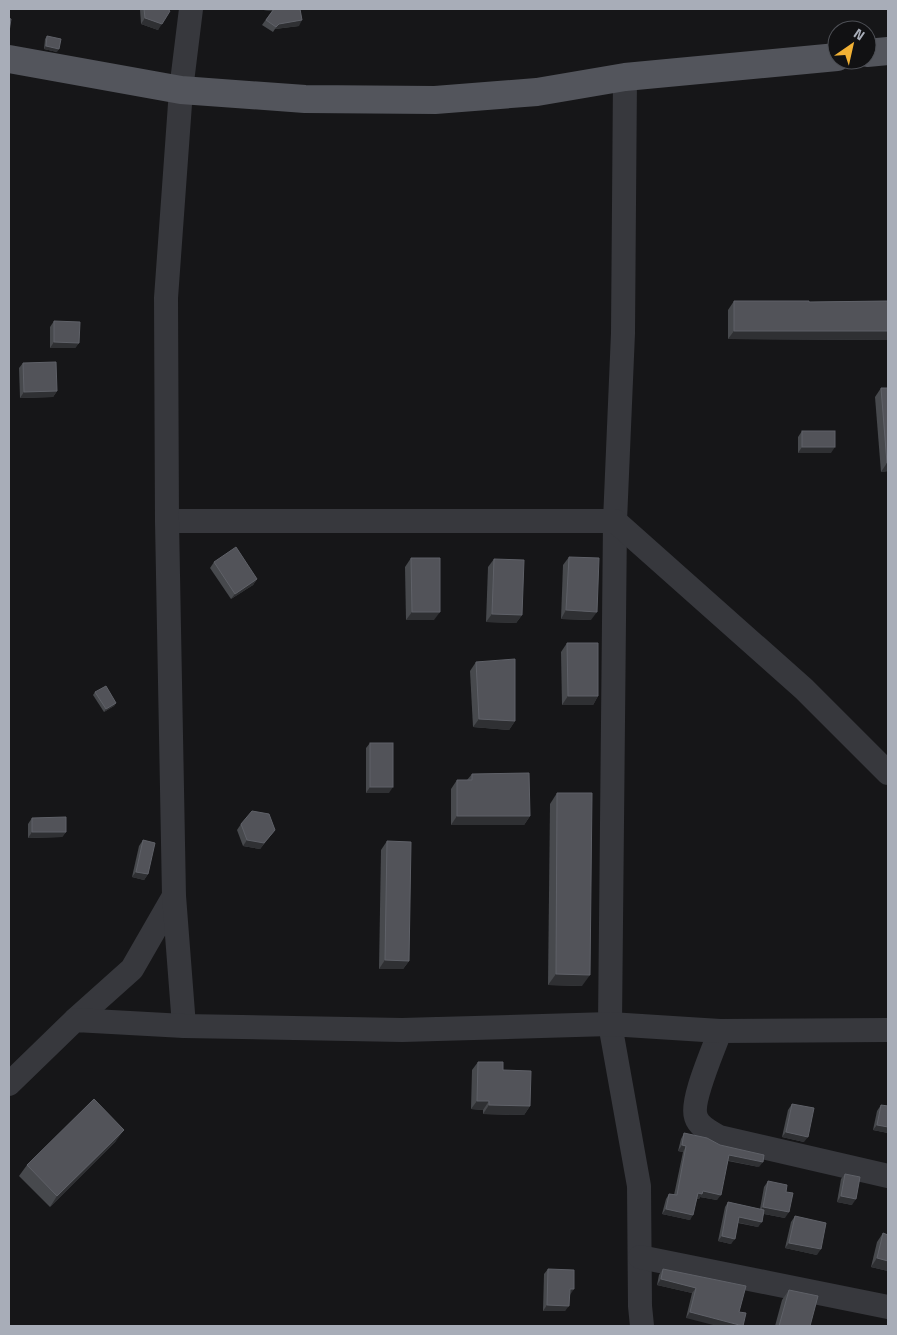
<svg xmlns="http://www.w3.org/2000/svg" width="897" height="1335" font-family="'Titillium Web',sans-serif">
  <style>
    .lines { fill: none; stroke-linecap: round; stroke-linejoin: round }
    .minor { stroke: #37383d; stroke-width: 24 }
    .major { stroke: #53555c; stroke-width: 28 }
    .wall { fill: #47494d }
    .shaded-wall { fill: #2f3033 }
    .building { fill: #525359; stroke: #5f6168 }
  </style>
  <rect width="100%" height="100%" fill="#161618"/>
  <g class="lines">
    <g class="minor">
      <polyline points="625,77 623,333 615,521 610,1024 639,1186 640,1306 642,1326"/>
      <polyline points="167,521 615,521 804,689 888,773"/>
      <polyline points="75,1020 132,969 174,896"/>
      <polyline points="184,1026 174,896 167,521 166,298 181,90 191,9"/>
      <path d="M720,1031c-6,18 -30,70 -24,86 3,10 15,15 23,20l169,39"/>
      <polyline points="9,1084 75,1020 184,1026 402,1030 610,1024 720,1031 888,1030"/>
      <polyline points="640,1257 888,1307"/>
    </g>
    <g class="major">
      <polyline points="867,53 888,51"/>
      <polyline points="9,59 181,90 305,99 435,100 537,92 625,77 837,57"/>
    </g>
  </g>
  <g class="wall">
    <polygon points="140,9 167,9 158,30 141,24"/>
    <polygon points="255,9 300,9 299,26 275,29 273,32 262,25 272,11"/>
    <polygon points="47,36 57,52 44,49 45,39"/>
    <polygon points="734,301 809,302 888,301 888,340 728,339 728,310"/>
    <polygon points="54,321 79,343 75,348 50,348 50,327"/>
    <polygon points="23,363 57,391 53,397 20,398 19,368"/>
    <polygon points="881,388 888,388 888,471 881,472 875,397"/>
    <polygon points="802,431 831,453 798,453 798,437"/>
    <polygon points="569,557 591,620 561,619 563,565"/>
    <polygon points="411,558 434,620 406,620 405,567"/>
    <polygon points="494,559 522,615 516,623 486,622 488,567"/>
    <polygon points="214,562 257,579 253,585 231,599 210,568"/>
    <polygon points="567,643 598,696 593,705 562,705 561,652"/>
    <polygon points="476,662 515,721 509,730 473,727 470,671"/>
    <polygon points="95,692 116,703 114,706 104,712 93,695"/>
    <polygon points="370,743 389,793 366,793 366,748"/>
    <polygon points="472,774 530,816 524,825 451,825 451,789 457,780 467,780"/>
    <polygon points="557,793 582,986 548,985 550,804"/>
    <polygon points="32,818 66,832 62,837 28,838 28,824"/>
    <polygon points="241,824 275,830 260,849 243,846 237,830"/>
    <polygon points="143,840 148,874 144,880 132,877 139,846"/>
    <polygon points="387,841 409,961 403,969 379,969 381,850"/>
    <polygon points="478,1062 503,1070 530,1106 524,1115 483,1114 483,1110 471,1109 472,1070"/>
    <polygon points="792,1104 804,1142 782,1137 788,1110"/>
    <polygon points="881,1105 888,1133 873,1130 877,1111"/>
    <polygon points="684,1133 759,1167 728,1161 717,1200 700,1197 699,1199 697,1199 690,1220 662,1214 666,1199 669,1194 674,1195 683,1152 678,1151 681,1139"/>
    <polygon points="116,1141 50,1207 19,1176 27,1165"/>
    <polygon points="845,1174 852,1205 837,1202 841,1179"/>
    <polygon points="768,1181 786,1192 785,1218 764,1214 758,1227 738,1223 731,1244 718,1241 725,1207 728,1202 760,1209 764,1187"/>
    <polygon points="795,1216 817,1255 785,1248 791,1222"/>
    <polygon points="883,1233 888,1235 888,1271 871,1267 877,1242"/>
    <polygon points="548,1269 570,1295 565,1311 543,1311 544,1274"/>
    <polygon points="663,1269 739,1312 686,1318 692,1293 657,1285 659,1275"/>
    <polygon points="789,1290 810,1326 775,1326 782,1300"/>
  </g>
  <g class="shaded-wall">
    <polygon points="255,9 274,9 272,11"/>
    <polygon points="145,18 162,24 158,30 141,24"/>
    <polygon points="302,20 299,26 275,29 279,24"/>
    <polygon points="46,46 59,49 57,52 44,49"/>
    <polygon points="734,331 888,331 888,340 728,339"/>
    <polygon points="54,342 79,343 75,348 50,348"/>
    <polygon points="57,391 53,397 20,398 24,392"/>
    <polygon points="802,447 835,447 831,453 798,453"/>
    <polygon points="887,463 888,463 888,471 881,472"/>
    <polygon points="257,579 253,585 231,599 235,594"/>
    <polygon points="566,610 597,612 591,620 561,619"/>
    <polygon points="412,612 440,612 434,620 406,620"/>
    <polygon points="492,614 522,615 516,623 486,622"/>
    <polygon points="568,696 598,696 593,705 562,705"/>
    <polygon points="116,703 114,706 104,712 106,709"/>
    <polygon points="479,719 515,721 509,730 473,727"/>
    <polygon points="370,787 393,787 389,793 366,793"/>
    <polygon points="457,816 530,816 524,825 451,825"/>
    <polygon points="275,830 260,849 243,846 247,840"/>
    <polygon points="32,832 66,832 62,837 28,838"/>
    <polygon points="136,872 148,874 144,880 132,877"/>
    <polygon points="385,960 409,961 403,969 379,969"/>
    <polygon points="556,974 590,975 582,986 548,985"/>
    <polygon points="477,1101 489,1101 483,1110 471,1109"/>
    <polygon points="489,1105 530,1106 524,1115 483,1114"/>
    <polygon points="877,1125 888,1127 888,1133 873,1130"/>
    <polygon points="124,1130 116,1141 50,1207 57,1196"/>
    <polygon points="786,1132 808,1137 804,1142 782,1137"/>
    <polygon points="682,1145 686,1146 683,1152 678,1151"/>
    <polygon points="729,1155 763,1162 759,1167 726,1160"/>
    <polygon points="703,1191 721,1195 717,1200 700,1197 699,1199 694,1198 698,1193"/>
    <polygon points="841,1196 856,1199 852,1205 837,1202"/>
    <polygon points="763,1207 789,1212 785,1218 759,1213"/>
    <polygon points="666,1209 693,1215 690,1220 662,1214"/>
    <polygon points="739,1217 762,1222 758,1227 736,1222"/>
    <polygon points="722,1236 735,1239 731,1244 718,1241"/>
    <polygon points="789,1243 821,1249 817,1255 785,1248"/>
    <polygon points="877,1258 888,1261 888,1271 871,1267"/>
    <polygon points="661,1279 696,1288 692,1293 657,1285"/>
    <polygon points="570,1289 574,1289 570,1295"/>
    <polygon points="547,1305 569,1306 565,1311 543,1311"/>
    <polygon points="690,1312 743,1326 717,1326 686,1318"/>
  </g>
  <g class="building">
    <polygon points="144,9 167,9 170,11 162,24 145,18"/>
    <polygon points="274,9 300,9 302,20 279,24 276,27 266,20"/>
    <polygon points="9,18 11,19 9,32"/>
    <polygon points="47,36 61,39 59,49 46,46"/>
    <polygon points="734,301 809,301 809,302 888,301 888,331 734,331"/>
    <polygon points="54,321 80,322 79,343 54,342"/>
    <polygon points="56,362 57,391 24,392 23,363"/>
    <polygon points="881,388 888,388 888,463 887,463"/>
    <rect x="802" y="431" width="33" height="16"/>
    <polygon points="236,547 257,579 235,594 214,562"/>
    <polygon points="569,557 599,558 597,612 566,610"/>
    <polygon points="411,558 440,558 440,612 412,612"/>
    <polygon points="494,559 524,560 522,615 492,614"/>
    <polygon points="567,643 598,643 598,696 568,696"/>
    <polygon points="515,659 515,721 479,719 476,662"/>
    <polygon points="106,686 116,703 106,709 95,692"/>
    <rect x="370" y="743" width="23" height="44"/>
    <polygon points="529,773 530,816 457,816 457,780 472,780 472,774"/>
    <polygon points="557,793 592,793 590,975 556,974"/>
    <polygon points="252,811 269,814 275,830 264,843 247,840 241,824"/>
    <polygon points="66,817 66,832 32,832 32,818"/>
    <polygon points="143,840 155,843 148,874 136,872"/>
    <polygon points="387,841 411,842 409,961 385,960"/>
    <polygon points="478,1062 503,1062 503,1070 531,1071 530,1106 489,1105 489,1101 477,1101"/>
    <polygon points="94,1099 124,1130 57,1196 27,1165"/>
    <polygon points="792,1104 814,1108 808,1137 786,1132"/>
    <polygon points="881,1105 888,1106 888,1127 877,1125"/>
    <polygon points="684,1133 707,1138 720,1145 764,1155 763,1162 729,1155 721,1195 703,1191 702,1194 698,1193 693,1215 666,1209 669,1194 677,1195 686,1146 682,1145"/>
    <polygon points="845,1174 860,1177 856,1199 841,1196"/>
    <polygon points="768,1181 787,1185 786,1192 793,1193 789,1212 763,1207"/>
    <polygon points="728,1202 764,1210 762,1222 739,1217 735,1239 722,1236"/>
    <polygon points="795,1216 826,1223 821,1249 789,1243"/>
    <polygon points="883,1233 888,1235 888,1261 877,1258"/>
    <polygon points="548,1269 574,1270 574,1289 570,1289 569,1306 547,1305"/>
    <polygon points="663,1269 746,1286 739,1312 746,1313 743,1326 690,1312 696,1288 661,1279"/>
    <polygon points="789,1290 818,1296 810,1326 779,1326"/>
  </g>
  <rect width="897" height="1335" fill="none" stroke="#a8adb8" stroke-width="20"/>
  <g transform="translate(852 45) rotate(34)"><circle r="24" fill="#111113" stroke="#4d4f55"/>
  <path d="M0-4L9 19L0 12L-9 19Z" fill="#f2b134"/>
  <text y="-8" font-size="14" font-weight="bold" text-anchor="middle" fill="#a8adb8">N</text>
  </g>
</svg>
